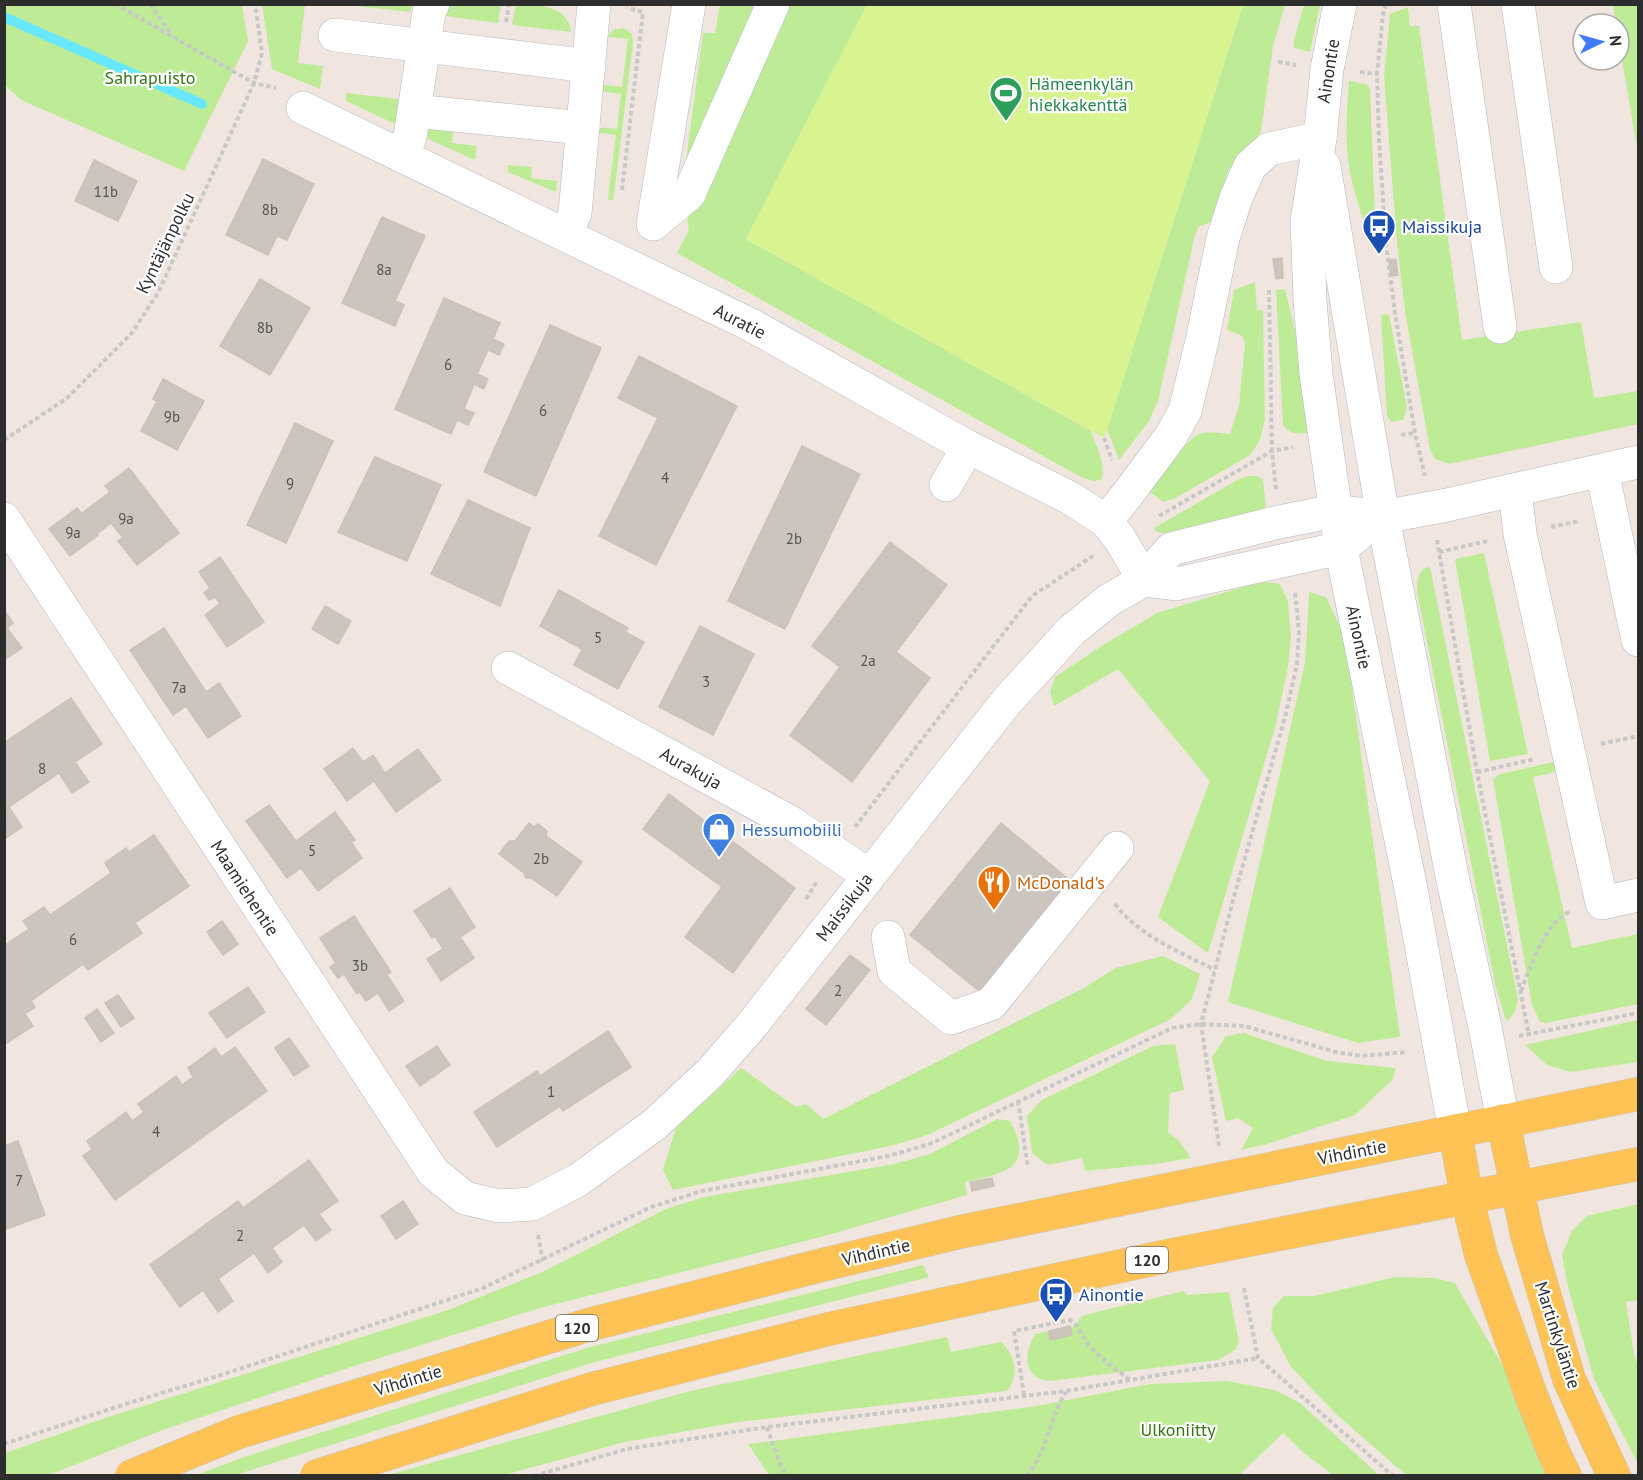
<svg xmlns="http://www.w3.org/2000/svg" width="1643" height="1480" font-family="'PT Sans',sans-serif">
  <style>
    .green { fill: #beec96 }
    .pitch { fill: #d7f491 }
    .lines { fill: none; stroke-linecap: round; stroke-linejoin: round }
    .stream { stroke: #68e8fc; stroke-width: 10 }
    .building { fill: #cbc5bd; stroke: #ccc2b8; stroke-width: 1.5 }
    .minor-casing { stroke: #b3b7c2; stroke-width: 34 }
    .major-casing { stroke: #c8c8c8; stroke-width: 34 }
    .path { stroke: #c8c8c8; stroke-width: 4; stroke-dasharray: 4.5 3; stroke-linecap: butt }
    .minor { stroke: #fff; stroke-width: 33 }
    .major { stroke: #ffc255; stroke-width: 33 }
    .labels { text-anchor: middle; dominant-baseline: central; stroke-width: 4.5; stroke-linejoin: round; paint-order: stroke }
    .number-label { font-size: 15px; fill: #545351 }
    .shield { fill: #fff; stroke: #6c6c6c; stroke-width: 1.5 }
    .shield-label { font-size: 16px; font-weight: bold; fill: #2d2d2d }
    .street-label { font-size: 18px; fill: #2d2d2d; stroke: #fff }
    .park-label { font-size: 18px; fill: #347513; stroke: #fff }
    .leisure-label { font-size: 18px; fill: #27864d; stroke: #fff; text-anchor: start }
    .transit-label { font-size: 18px; fill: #164399; stroke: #fff; text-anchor: start }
    .shop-label { font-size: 18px; fill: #366cbe; stroke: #fff; text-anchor: start }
    .food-label { font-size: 18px; fill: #c56008; stroke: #fff; text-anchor: start }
  </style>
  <rect width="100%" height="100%" fill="#f0e6df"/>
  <g class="green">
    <polygon points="5,4 242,5 248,41 184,171 21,100 5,85"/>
    <polygon points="262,5 305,5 298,63 323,66 320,89 272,69"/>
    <polygon points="347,5 412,4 412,5 410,12"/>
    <polygon points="449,5 501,5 498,23 444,16"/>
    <path d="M516,5c22,-1 52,1 55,27l-59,-7z"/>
    <polygon points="720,5 767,5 684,175 703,33 715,33"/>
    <path d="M783,5h84l-121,234 345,192c5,14 16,35 10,49l-8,1 -12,-4 -404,-224 12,-23 -2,-9z"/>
    <polygon points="1243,5 1285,5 1273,46 1261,131 1253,144 1239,156 1228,171 1213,221 1198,227 1194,239 1158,401 1149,421 1119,460 1107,429"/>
    <polygon points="1304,5 1320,5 1310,52 1294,48 1294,40"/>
    <polygon points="1613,5 1638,5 1638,154 1619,42 1619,24 1616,24"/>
    <polygon points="1408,7 1410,26 1419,26 1462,340 1581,322 1594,398 1638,391 1638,424 1449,464 1435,459 1430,450 1405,312 1397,243 1384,77 1390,14"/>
    <polygon points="624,28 632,34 633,44 613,201 608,199 616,135 593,132 593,127 617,129 621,94 597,91 598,84 622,87 628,39 607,37 614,29"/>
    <path d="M1349,81l17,3 4,5 6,156 -4,1c-9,-28 -20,-56 -24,-86 -3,-26 -1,-53 1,-79z"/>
    <polygon points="346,93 399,99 395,124 346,101"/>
    <polygon points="428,128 453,131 452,143 477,146 475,160 428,139"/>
    <polygon points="508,165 532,167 531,178 557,181 556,192 508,172"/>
    <path d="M1255,282l2,28h6l2,109 -5,21 -10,15 -76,44 -11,3 -13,-10c10,-15 32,-47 47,-57 9,-5 23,-2 33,-1l9,-29 6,-62 -3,-7 -15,-6 7,-40z"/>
    <path d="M1285,289l26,109 3,34c-12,1 -23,5 -31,-7l-7,-135z"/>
    <polygon points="1389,314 1407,408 1403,420 1391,422 1387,416 1381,315"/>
    <path d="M1249,476h8l6,4 3,27c-26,9 -83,32 -109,25l-3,-4 85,-49z"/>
    <polygon points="1484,553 1528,754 1490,761 1455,559"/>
    <path d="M1430,567l88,432 -3,12 -7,10 -2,-1 -10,-32 -79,-396c0,-11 0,-23 13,-25z"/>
    <polygon points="1267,582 1280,584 1288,601 1291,637 1288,667 1276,724 1208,953 1158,917 1210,781 1118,669 1054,706 1050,692 1055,677 1103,645 1157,613 1249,585"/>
    <polygon points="1309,592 1326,597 1345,637 1400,1037 1358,1043 1228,1002 1305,663"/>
    <polygon points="1558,761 1560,771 1533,777 1572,948 1638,934 1638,1004 1546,1023 1540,1022 1532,1005 1493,779 1500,774"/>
    <polygon points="1163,956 1200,974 1192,999 1171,1019 927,1135 895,1145 673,1190 663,1170 676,1128 741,1068 796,1107 806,1104 823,1119 1084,988 1115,968"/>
    <polygon points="1638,1020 1638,1062 1570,1072 1547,1065 1525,1045"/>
    <polygon points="1244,1033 1327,1061 1396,1068 1393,1079 1355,1115 1267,1144 1241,1150 1253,1128 1238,1118 1226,1121 1212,1057 1226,1036"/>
    <polygon points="1175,1044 1184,1090 1170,1093 1168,1132 1179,1141 1191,1158 1155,1164 1085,1171 1082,1158 1048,1165 1032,1153 1027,1116 1042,1100 1153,1046"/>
    <path d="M997,1119l13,2c26,47 -7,53 -45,61l2,13 -146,42 -281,71 -189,59 -191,64 -111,44h-44v-22l100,-35 343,-108 92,-37 126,-64 38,-12 190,-33 36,-10z"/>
    <polygon points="1638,1204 1638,1300 1626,1302 1634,1354 1638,1366 1638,1464 1594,1379 1568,1287 1562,1255 1572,1231 1587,1216"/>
    <polygon points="923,1265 929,1277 595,1362 235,1475 196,1475 244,1457 590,1347"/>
    <polygon points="1395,1277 1435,1278 1455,1283 1505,1370 1550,1475 1406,1475 1337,1415 1291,1367 1271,1329 1273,1308 1284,1296 1314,1296"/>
    <path d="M1184,1291l3,4 42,-3 10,50 -4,8 -17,10 -168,21c-28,-3 -26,-28 -15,-47l40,-8 7,-10 7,-2z"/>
    <path d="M947,1337l4,15 50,-10c14,13 19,33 6,49l-269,31 -113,20 -121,33h-116l302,-84z"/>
    <polygon points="1227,1381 1275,1390 1300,1403 1379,1475 1333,1475 1304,1453 1283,1433 1238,1476 769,1475 748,1444 1036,1406 1150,1384"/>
  </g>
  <polygon class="pitch" points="867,4 1243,5 1104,438 746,239"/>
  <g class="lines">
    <polyline class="stream" points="4,17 202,104"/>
  </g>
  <g class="building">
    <polygon points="263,159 314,184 287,240 277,236 268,255 226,235"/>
    <polygon points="94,160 137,181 118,221 75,201"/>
    <polygon points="382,217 425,236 395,301 404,305 395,326 342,303"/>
    <polygon points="1282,258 1283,278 1276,279 1273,259"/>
    <polygon points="1396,259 1398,275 1391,276 1389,260"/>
    <polygon points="260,279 310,308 270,375 220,346"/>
    <polygon points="444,298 500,323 493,339 504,344 499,355 488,350 477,374 488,379 484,389 474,384 464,409 474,413 468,425 457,420 451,434 395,409"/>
    <polygon points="550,325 601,348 536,496 484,472"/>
    <polygon points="639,356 737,406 656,565 599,536 658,418 618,398"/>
    <polygon points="163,379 204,401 177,450 141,431 157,401 153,399"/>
    <polygon points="295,423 333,441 286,543 247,525"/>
    <polygon points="802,446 860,474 785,629 728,601"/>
    <polygon points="375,457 441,485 407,561 338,532"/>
    <polygon points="129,468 179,533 137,565 118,541 123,538 111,523 97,534 81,514 110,492 105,486"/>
    <polygon points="468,500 530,528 500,606 431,574"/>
    <polygon points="77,508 98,535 70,556 49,529"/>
    <polygon points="890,542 947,585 896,652 930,678 852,782 790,735 840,667 812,646"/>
    <polygon points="220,557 264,622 227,647 205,615 220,604 215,597 209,600 204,593 210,588 199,572"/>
    <polygon points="559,590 628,628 625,632 644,642 618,689 574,665 582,649 540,626"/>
    <polygon points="325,606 351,621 338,644 312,629"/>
    <polygon points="4,610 13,623 7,628 22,648 4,660"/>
    <polygon points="700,626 754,654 713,735 659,707"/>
    <polygon points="164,628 206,692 219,683 241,716 208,738 186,706 173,715 130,650"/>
    <polygon points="71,698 102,744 75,762 89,782 72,793 59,773 9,807 22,827 6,838 4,743"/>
    <polygon points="353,748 363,762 373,755 385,773 418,749 441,780 396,812 374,781 347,801 324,769"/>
    <polygon points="669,794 795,888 733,973 685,937 722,887 643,829"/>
    <polygon points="269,805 296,841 335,812 355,840 351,842 362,858 318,891 301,868 287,878 246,821"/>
    <polygon points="529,823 534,827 538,824 547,831 546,836 582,862 557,896 531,878 526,878 524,873 499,854 509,841 515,841"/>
    <polygon points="1001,823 1078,887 988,998 910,935"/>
    <polygon points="154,835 189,886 135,923 142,933 88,970 83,964 31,1001 35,1007 25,1014 33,1026 7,1043 4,1039 4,946 29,929 23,921 44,907 50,915 111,873 105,863 126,848 129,852"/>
    <polygon points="450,888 475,927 460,937 474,958 441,981 427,959 443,949 435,936 432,938 414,911"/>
    <polygon points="354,916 391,972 387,975 404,1001 389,1011 378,993 366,1001 360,992 357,994 344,974 338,978 330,967 336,963 320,938"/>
    <polygon points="222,921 238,944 223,955 207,932"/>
    <polygon points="850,955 870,970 826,1025 806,1009"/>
    <polygon points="248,987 265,1012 227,1038 209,1013"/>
    <polygon points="118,995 134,1018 121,1027 105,1003"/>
    <polygon points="97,1009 114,1033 101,1042 85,1018"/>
    <polygon points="608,1031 631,1067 563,1111 560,1106 497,1147 474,1112 537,1071 540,1076"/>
    <polygon points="289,1038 309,1066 294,1076 275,1048"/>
    <polygon points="437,1046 450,1065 420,1086 406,1066"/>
    <polygon points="235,1047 267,1091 115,1200 83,1156 92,1149 87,1141 126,1112 132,1121 144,1112 138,1104 176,1076 182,1085 193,1077 188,1068 215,1048 221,1057"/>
    <polygon points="18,1141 45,1215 4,1230 4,1146"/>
    <polygon points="309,1160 338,1201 319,1214 331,1230 316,1241 304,1225 272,1248 282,1262 268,1273 254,1253 218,1279 233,1301 218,1312 203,1290 180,1307 150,1265 238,1201 243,1208"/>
    <polygon points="992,1178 994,1186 972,1191 970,1182"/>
    <polygon points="403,1201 418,1224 396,1239 381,1216"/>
    <polygon points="1070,1326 1072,1335 1050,1340 1049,1331"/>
  </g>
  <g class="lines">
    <defs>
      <g id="minor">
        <polyline points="689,4 653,224 689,194 773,4"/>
        <polyline points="1340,4 1327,69 1320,138 1307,221 1310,300 1316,374 1341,548 1410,884 1455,1131"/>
        <polyline points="1454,4 1500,327"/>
        <polyline points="1518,4 1556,267"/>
        <polyline points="335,35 589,66"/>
        <polyline points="303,108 753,326 968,447 1070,498 1106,521 1120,539 1144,580"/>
        <polyline points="414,111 583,128"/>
        <polyline points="402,156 410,137 429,12 433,4"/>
        <polyline points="1324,166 1383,517 1452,876 1485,1027 1503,1121"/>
        <polyline points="566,235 575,213 594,4"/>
        <polyline points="1602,471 1638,640"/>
        <polyline points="946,485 968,447"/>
        <polyline points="1515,490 1520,534 1602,903 1638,895"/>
        <polyline points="4,519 433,1172 465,1198 499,1206 532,1204 578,1180 654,1125 710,1073 751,1026 1007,701 1071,631 1109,600 1144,580 1171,549 1279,522 1335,511 1383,517 1447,505 1638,462"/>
        <polyline points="1106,521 1127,495 1171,436 1185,411 1202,341 1223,238 1236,198 1250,166 1269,149 1320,138"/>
        <polyline points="1144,580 1176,584 1341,548 1358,535"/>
        <polyline points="508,668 790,822 868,875"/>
        <polyline points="888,937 894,971 951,1018 991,1004 1117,848"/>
      </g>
      <g id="major">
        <polyline points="1503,1121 1527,1235 1569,1379 1614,1476"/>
        <polyline points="1455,1131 1467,1198 1481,1255 1531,1395 1554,1453 1565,1476"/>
        <polyline points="132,1476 239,1432 588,1325 818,1266 960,1232 1638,1094"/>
        <polyline points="317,1476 592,1389 829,1329 1172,1255 1638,1164"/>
      </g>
    </defs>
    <use href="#minor" class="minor-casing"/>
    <use href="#major" class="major-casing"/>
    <g class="path">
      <polyline points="115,4 254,83 276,88"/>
      <polyline points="150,4 172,35"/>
      <polyline points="1386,4 1383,14 1377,74 1379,140 1386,244 1395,313 1415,433 1425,476"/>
      <polyline points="506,22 509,4"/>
      <polyline points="1278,62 1296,65"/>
      <polyline points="1360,72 1377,74"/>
      <polyline points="622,190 643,12 627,8"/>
      <polyline points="1269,290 1272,451 1276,490"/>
      <polyline points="1401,435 1415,433"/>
      <polyline points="1104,438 1112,460"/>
      <polyline points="4,440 66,399 131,334 158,293 254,83 262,53 255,4"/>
      <polyline points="1159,516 1272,451 1293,447"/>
      <polyline points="1551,527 1579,521"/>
      <polyline points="1437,540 1477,772 1529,1035"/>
      <polyline points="1439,552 1488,541"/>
      <polyline points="1601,744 1638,736"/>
      <polyline points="1477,772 1535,759"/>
      <polyline points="855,827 1032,596 1093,556"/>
      <polyline points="806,899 818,880"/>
      <path d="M1115,904c24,32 65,48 100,66"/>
      <path d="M1521,991c9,-23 25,-72 51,-80"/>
      <polyline points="1519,1036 1638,1013"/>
      <polyline points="1018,1101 1028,1168"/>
      <polyline points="1219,1146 1201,1024 1233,900 1285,717 1297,664 1299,631 1295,592"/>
      <polyline points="538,1235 543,1261"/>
      <polyline points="1244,1288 1258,1358 1393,1476"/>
      <path d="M1024,1395l-10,-64 56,-11c11,7 11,17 20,26 11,13 26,23 40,34"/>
      <polyline points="767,1427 779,1462 787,1476"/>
      <polyline points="4,1444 132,1402 221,1375 483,1288 651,1207 702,1191 888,1156 930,1144 1172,1028 1201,1024 1244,1026 1336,1052 1361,1056 1407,1052"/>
      <polyline points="534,1476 627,1449 767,1427 1066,1391 1258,1358"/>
      <path d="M1026,1476c22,-24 22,-56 40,-84"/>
    </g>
    <use href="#minor" class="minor"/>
    <use href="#major" class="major"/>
  </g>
  <defs>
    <symbol id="stadium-pin" viewBox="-11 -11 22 30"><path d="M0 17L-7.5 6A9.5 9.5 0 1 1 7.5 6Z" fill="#2e9e5b" stroke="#fff"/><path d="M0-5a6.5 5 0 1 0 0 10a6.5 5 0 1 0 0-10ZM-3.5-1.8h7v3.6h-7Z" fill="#fff"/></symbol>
    <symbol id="bus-pin" viewBox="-11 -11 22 30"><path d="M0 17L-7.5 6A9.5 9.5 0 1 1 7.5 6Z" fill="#1a4fb4" stroke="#fff"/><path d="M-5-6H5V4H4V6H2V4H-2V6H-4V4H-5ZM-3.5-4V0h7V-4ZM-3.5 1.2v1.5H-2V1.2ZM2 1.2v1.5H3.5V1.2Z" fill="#fff"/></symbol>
    <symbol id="shop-pin" viewBox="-11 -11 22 30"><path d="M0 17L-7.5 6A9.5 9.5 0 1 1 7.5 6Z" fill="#3f7fe0" stroke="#fff"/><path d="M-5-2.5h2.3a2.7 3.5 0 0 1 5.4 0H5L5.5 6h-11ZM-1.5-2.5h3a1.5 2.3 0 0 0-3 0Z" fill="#fff"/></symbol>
    <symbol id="restaurant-pin" viewBox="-11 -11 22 30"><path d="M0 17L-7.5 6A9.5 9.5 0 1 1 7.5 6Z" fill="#e8710a" stroke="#fff"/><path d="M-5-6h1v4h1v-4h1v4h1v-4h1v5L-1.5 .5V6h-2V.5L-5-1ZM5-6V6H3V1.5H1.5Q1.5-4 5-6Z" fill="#fff"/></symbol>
  </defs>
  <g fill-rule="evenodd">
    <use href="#stadium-pin" x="987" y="74" width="38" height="52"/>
    <use href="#bus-pin" x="1360" y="207" width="38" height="52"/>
    <use href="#shop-pin" x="700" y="810" width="38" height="52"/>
    <use href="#restaurant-pin" x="975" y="863" width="38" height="52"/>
    <use href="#bus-pin" x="1037" y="1275" width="38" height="52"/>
  </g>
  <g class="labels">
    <g class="number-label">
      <text x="106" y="191">11b</text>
      <text x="270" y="209">8b</text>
      <text x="384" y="269">8a</text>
      <text x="265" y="327">8b</text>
      <text x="448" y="364">6</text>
      <text x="543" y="410">6</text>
      <text x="172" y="416">9b</text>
      <text x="665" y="477">4</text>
      <text x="290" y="483">9</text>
      <text x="126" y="518">9a</text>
      <text x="73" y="532">9a</text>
      <text x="794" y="538">2b</text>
      <text x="598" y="637">5</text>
      <text x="868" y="660">2a</text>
      <text x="706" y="681">3</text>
      <text x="179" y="687">7a</text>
      <text x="42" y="768">8</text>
      <text x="312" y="850">5</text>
      <text x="541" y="858">2b</text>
      <text x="73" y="939">6</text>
      <text x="360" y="965">3b</text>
      <text x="838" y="990">2</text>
      <text x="551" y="1091">1</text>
      <text x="156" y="1131">4</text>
      <text x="19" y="1180">7</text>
      <text x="240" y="1235">2</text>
    </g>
    <g class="shield">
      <rect x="1126" y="1247" width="42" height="26" rx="4.5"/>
      <rect x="556" y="1315" width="42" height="26" rx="4.5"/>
    </g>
    <g class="shield-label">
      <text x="1147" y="1260">120</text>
      <text x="577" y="1328">120</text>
    </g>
    <g class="street-label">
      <text transform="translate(1328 71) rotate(-81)">Ainontie</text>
      <text transform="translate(165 243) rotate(-64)">Kyntäjänpolku</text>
      <text transform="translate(740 321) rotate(27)">Auratie</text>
      <text transform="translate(1359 637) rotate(78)">Ainontie</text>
      <text transform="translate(691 768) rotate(29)">Aurakuja</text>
      <text transform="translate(245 888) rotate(57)">Maamiehentie</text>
      <text transform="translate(844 907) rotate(-53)">Maissikuja</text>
      <text transform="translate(1352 1152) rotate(-11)">Vihdintie</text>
      <text transform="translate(876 1252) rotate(-13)">Vihdintie</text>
      <text transform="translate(1558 1335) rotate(72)">Martinkyläntie</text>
      <text transform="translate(408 1380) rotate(-17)">Vihdintie</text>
    </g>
    <g class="park-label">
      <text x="150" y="77">Sahrapuisto</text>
      <text x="1178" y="1429">Ulkoniitty</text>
    </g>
    <g class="leisure-label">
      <text x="1029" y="83">Hämeenkylän<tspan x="1029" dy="21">hiekkakenttä</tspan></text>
    </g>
    <g class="transit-label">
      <text x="1402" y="226">Maissikuja</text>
      <text x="1079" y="1294">Ainontie</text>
    </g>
    <g class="shop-label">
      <text x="742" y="829">Hessumobiili</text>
    </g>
    <g class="food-label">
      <text x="1017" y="882">McDonald's</text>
    </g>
  </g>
  <rect width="1643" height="1480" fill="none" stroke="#2d2d2d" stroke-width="12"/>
  <g transform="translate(1601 42) rotate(85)"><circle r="28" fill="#ffffff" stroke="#ababab" stroke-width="1.5"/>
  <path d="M0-4.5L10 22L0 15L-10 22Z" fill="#3d7aff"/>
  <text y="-9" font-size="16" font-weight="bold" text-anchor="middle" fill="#2d2d2d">N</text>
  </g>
</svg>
